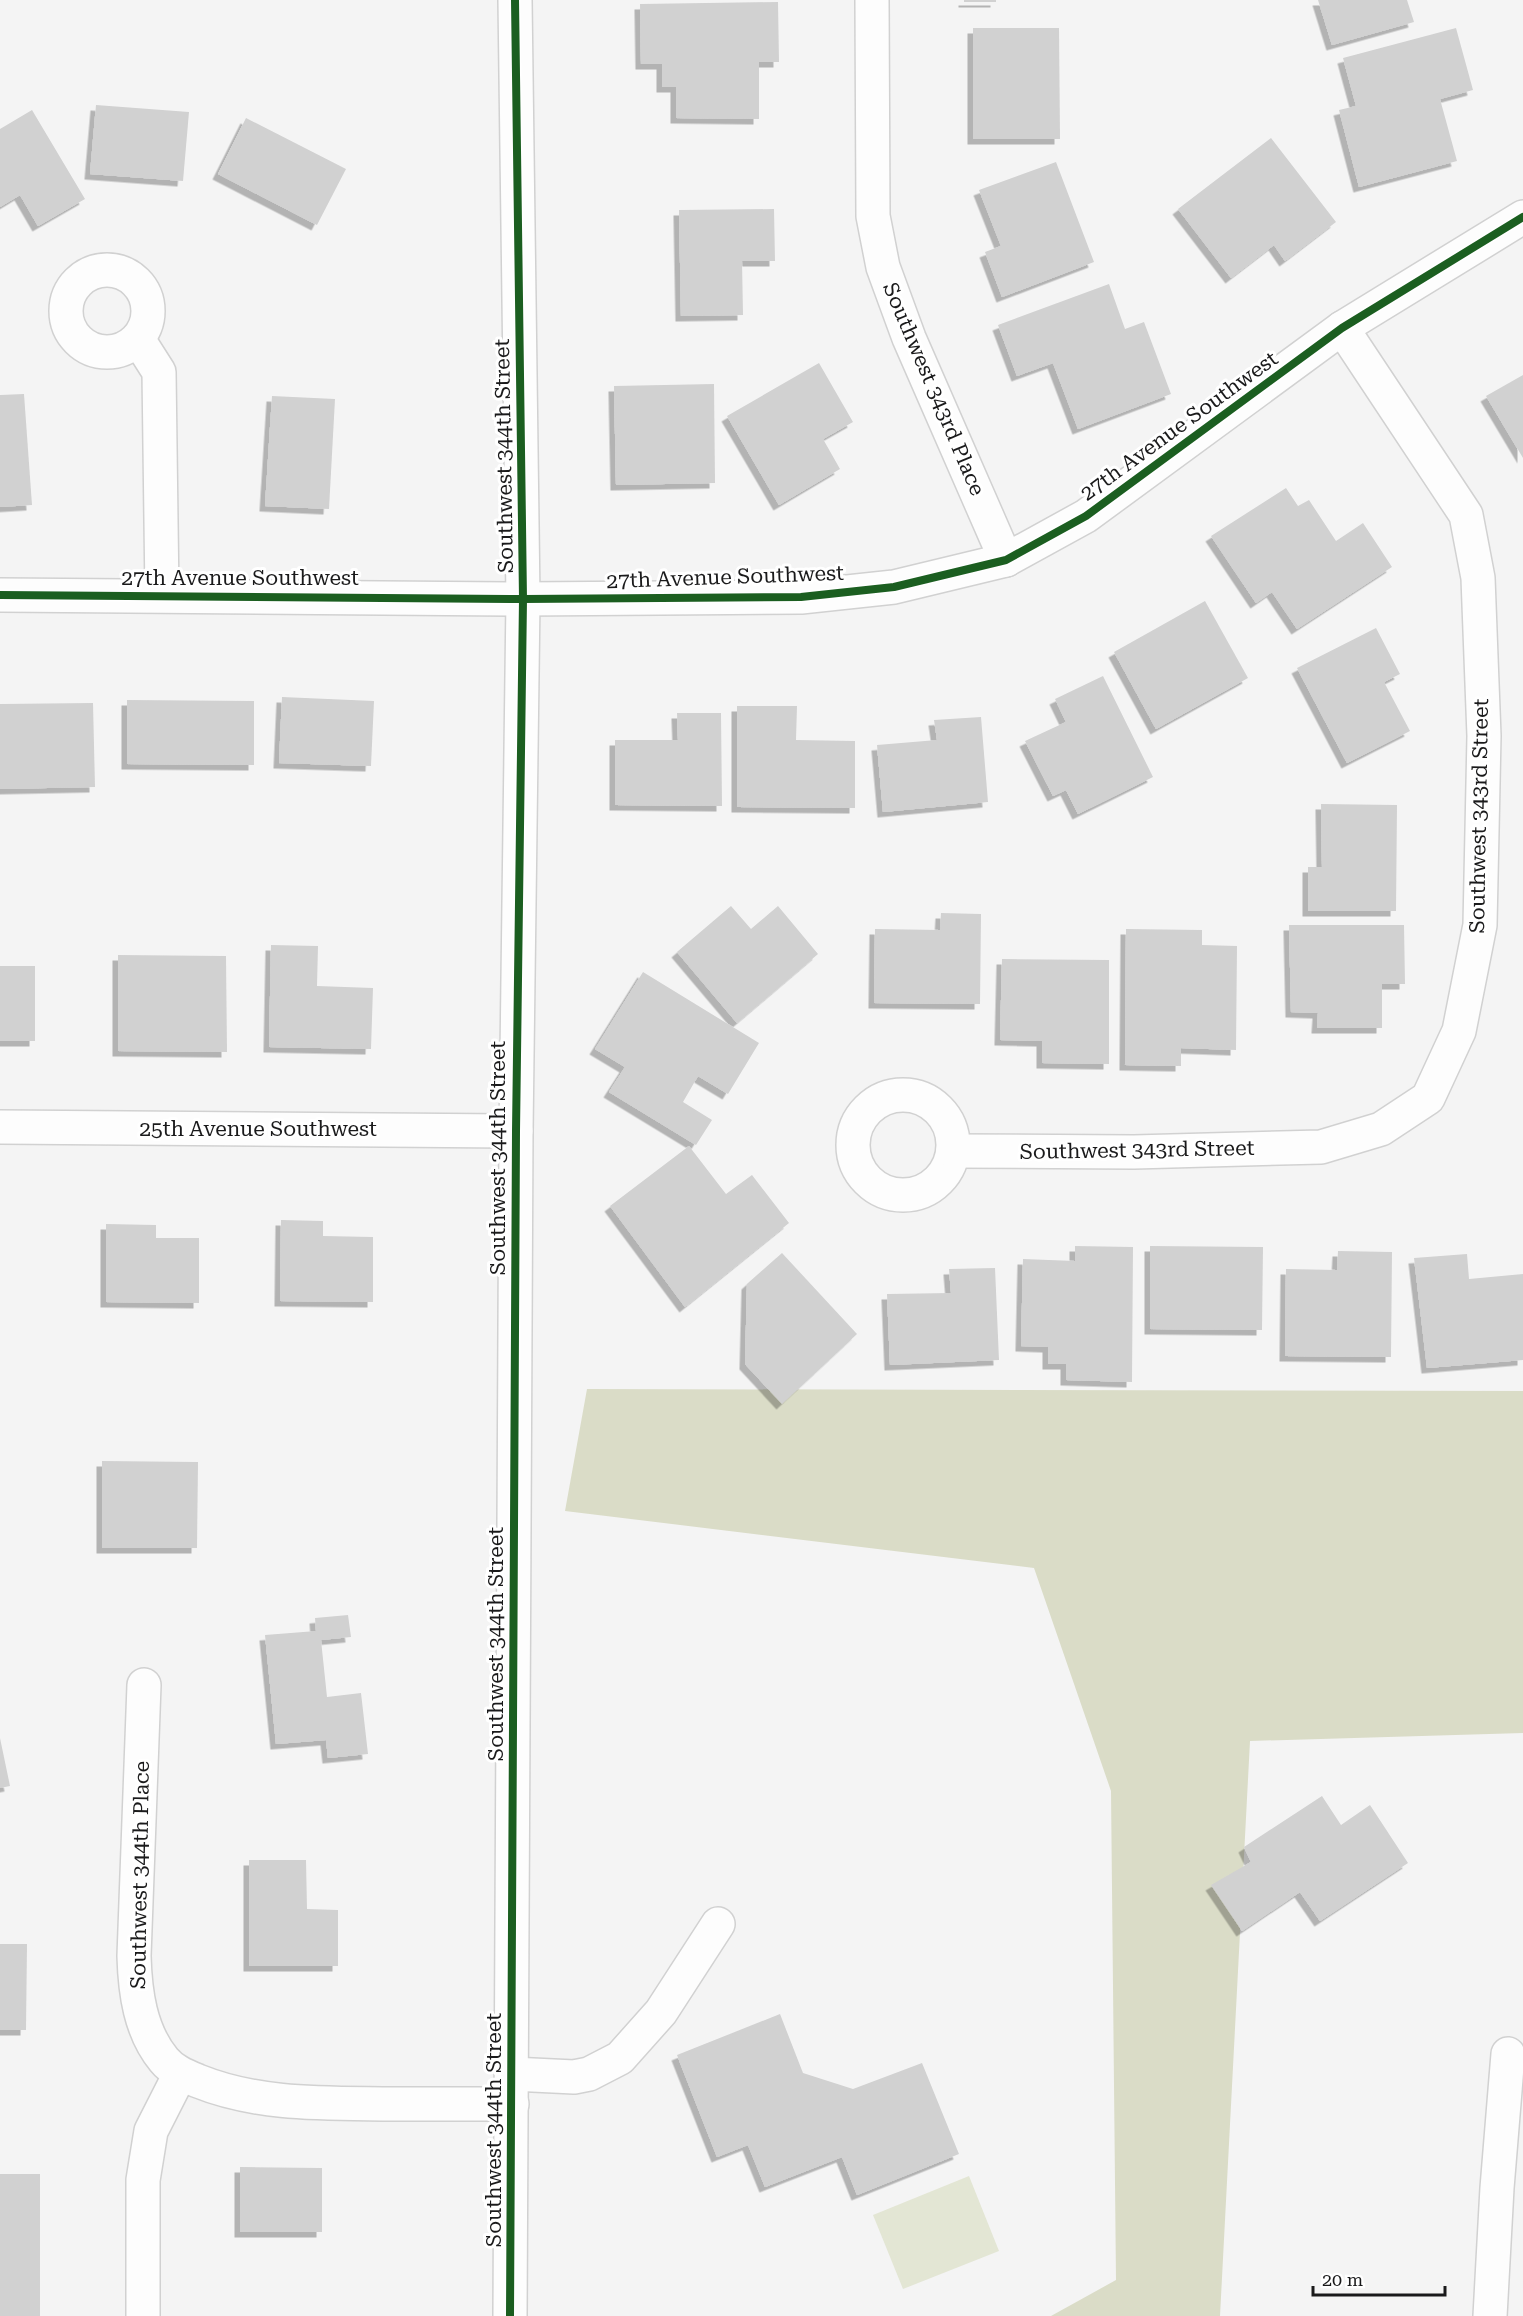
<svg xmlns="http://www.w3.org/2000/svg" width="1523" height="2316" font-family="'Roboto Serif',serif">
  <style>
    .green { fill: #e3e6d4 }
    .forest { fill: #dadcc7 }
    .building { fill: #d1d1d1; filter: url(#shadow) }
    .lines { fill: none; stroke-linecap: round; stroke-linejoin: round }
    .minor-casing { stroke: #d1d1d1; stroke-width: 36 }
    .minor { stroke: #fdfdfd; stroke-width: 33 }
    .cycleway-casing { stroke: #fff; stroke-width: 11 }
    .cycleway { stroke: #1b5e20; stroke-width: 8 }
    .labels { text-anchor: middle; dominant-baseline: central; stroke-width: 6; stroke-linejoin: round; paint-order: stroke }
    .street-label { font-size: 21px; fill: #1a1a1b; stroke: #fff }
  </style>
  <defs>
    <filter id="shadow"><feDropShadow dx="-5.5" dy="5.5" stdDeviation="0" flood-color="#0004"/></filter>
  </defs>
  <rect width="100%" height="100%" fill="#f4f4f4"/>
  <polygon class="green" points="969,2176 999,2251 903,2289 873,2215"/>
  <polygon class="forest" points="587,1389 1523,1391 1523,1733 1250,1741 1220,2316 1051,2316 1116,2280 1111,1791 1034,1568 565,1511"/>
  <g class="building">
    <rect x="964" y="0" width="32" height="2"/>
    <polygon points="1318,0 1407,0 1414,22 1332,45"/>
    <polygon points="778,2 779,62 759,62 759,119 676,118 676,87 662,87 662,64 641,64 640,4"/>
    <polygon points="973,28 1059,28 1060,139 973,139"/>
    <polygon points="1456,28 1473,90 1440,99 1457,161 1359,187 1339,110 1356,106 1343,58"/>
    <polygon points="96,105 189,112 183,181 90,174"/>
    <polygon points="32,110 85,199 38,226 20,195 0,207 0,129"/>
    <polygon points="246,118 346,169 317,225 218,174"/>
    <polygon points="1271,138 1336,222 1285,261 1274,245 1231,278 1178,209"/>
    <polygon points="1056,162 1094,262 1002,297 985,252 1001,246 979,190"/>
    <polygon points="774,209 775,261 742,261 743,315 681,316 679,210"/>
    <polygon points="1109,284 1125,329 1144,322 1171,394 1078,429 1053,363 1017,376 998,325"/>
    <polygon points="819,363 853,422 823,439 840,469 779,505 727,416"/>
    <polygon points="1523,375 1523,458 1486,396"/>
    <polygon points="714,384 715,483 616,485 614,386"/>
    <polygon points="24,394 32,505 0,507 0,395"/>
    <polygon points="272,396 335,399 329,509 265,506"/>
    <polygon points="1286,488 1298,506 1309,500 1336,541 1363,523 1392,567 1297,629 1272,592 1256,603 1211,536"/>
    <polygon points="1205,601 1248,678 1156,729 1114,652"/>
    <polygon points="1376,628 1400,674 1384,682 1410,731 1347,763 1297,668"/>
    <polygon points="1103,676 1153,777 1078,814 1066,790 1053,796 1025,741 1066,722 1055,699"/>
    <polygon points="282,697 374,701 371,766 279,763"/>
    <polygon points="127,700 254,701 254,765 127,764"/>
    <polygon points="93,703 95,787 0,789 0,704"/>
    <polygon points="737,706 797,706 796,740 855,741 855,808 737,807"/>
    <polygon points="677,713 721,713 722,806 615,805 615,740 678,740"/>
    <polygon points="981,717 988,802 883,812 877,745 937,740 934,720"/>
    <polygon points="1321,804 1397,805 1396,911 1308,911 1308,867 1322,867"/>
    <polygon points="731,906 751,929 778,906 818,954 737,1023 677,952"/>
    <polygon points="941,913 981,914 980,1004 874,1003 875,929 940,930"/>
    <polygon points="1289,925 1404,925 1405,984 1382,984 1382,1028 1317,1028 1318,1013 1291,1012"/>
    <polygon points="1126,929 1202,930 1202,945 1237,946 1236,1050 1181,1048 1181,1066 1125,1065"/>
    <polygon points="271,945 318,946 317,986 373,988 371,1049 269,1047"/>
    <polygon points="118,955 226,956 227,1052 118,1051"/>
    <polygon points="1002,959 1109,960 1109,1064 1042,1063 1042,1041 1000,1040"/>
    <rect x="0" y="966" width="35" height="75"/>
    <polygon points="643,972 759,1043 728,1094 698,1076 683,1102 712,1120 696,1145 609,1092 625,1067 595,1049"/>
    <polygon points="689,1146 726,1194 752,1175 789,1223 685,1307 610,1206"/>
    <polygon points="281,1220 323,1221 323,1236 373,1237 373,1302 280,1301"/>
    <polygon points="106,1224 156,1225 156,1238 199,1238 199,1303 106,1302"/>
    <polygon points="1075,1246 1133,1247 1132,1382 1066,1380 1066,1364 1048,1364 1048,1347 1021,1346 1023,1259 1075,1261"/>
    <polygon points="1150,1246 1263,1247 1262,1330 1150,1329"/>
    <polygon points="1338,1251 1392,1252 1391,1357 1285,1356 1286,1269 1337,1270"/>
    <polygon points="782,1253 857,1334 782,1404 745,1364 747,1284"/>
    <polygon points="1467,1254 1469,1279 1523,1274 1523,1360 1427,1368 1414,1258"/>
    <polygon points="995,1268 999,1360 890,1365 887,1294 951,1293 949,1269"/>
    <polygon points="102,1461 198,1462 197,1548 102,1548"/>
    <polygon points="348,1615 351,1637 321,1640 327,1697 361,1693 368,1754 328,1758 326,1740 276,1744 265,1635 316,1631 315,1618"/>
    <polygon points="0,1738 10,1786 0,1788"/>
    <polygon points="1322,1796 1341,1825 1370,1805 1408,1863 1320,1921 1300,1892 1242,1931 1211,1885 1251,1862 1244,1847"/>
    <polygon points="249,1860 306,1860 307,1909 338,1910 338,1966 249,1966"/>
    <polygon points="0,1944 27,1944 26,2030 0,2030"/>
    <polygon points="780,2014 803,2073 853,2089 922,2063 959,2154 857,2195 842,2157 765,2187 748,2145 717,2157 677,2055"/>
    <polygon points="240,2167 322,2168 322,2232 240,2232"/>
    <rect x="0" y="2174" width="40" height="142"/>
  </g>
  <g class="lines">
    <defs>
      <g id="minor">
        <polyline points="872,0 873,216 883,267 909,338 1006,560"/>
        <circle cx="107" cy="311" r="41"/>
        <polyline points="138,339 159,372 162,595"/>
        <polyline points="0,595 523,599 801,597 894,587 1006,560 1086,516 1342,328 1523,217"/>
        <circle cx="903" cy="1145" r="50"/>
        <polyline points="0,1127 516,1131"/>
        <polyline points="953,1151 1134,1152 1321,1147 1381,1129 1428,1098 1459,1031 1480,925 1484,736 1478,578 1466,515 1342,328"/>
        <path d="M144,1685l-10,271c1,36 6,75 30,104 9,11 22,16 34,21 62,25 129,22 195,23 39,0 79,0 119,0"/>
        <polyline points="512,2074 574,2077 589,2074 620,2058 661,2012 718,1924"/>
        <polyline points="143,2316 143,2180 151,2131 180,2074"/>
        <polyline points="510,2316 516,1131 523,599 515,0"/>
        <polyline points="1490,2316 1497,2188 1508,2054"/>
      </g>
    </defs>
    <use href="#minor" class="minor-casing"/>
    <use href="#minor" class="minor"/>
    <defs>
      <g id="cycleway">
        <polyline points="0,595 523,599 801,597 894,587 1006,560 1086,516 1342,328 1523,217"/>
        <polyline points="510,2316 516,1131 523,599 515,0"/>
      </g>
    </defs>
    <use href="#cycleway" class="cycleway-casing"/>
    <use href="#cycleway" class="cycleway"/>
  </g>
  <g class="labels">
    <g class="street-label">
      <text transform="translate(934 389) rotate(67)">Southwest 343rd Place</text>
      <text transform="translate(1179 426) rotate(-36)">27th Avenue Southwest</text>
      <text transform="translate(504 456) rotate(-91)">Southwest 344th Street</text>
      <text transform="translate(725 577) rotate(-2)">27th Avenue Southwest</text>
      <text x="240" y="578">27th Avenue Southwest</text>
      <text transform="translate(1479 816) rotate(-89)">Southwest 343rd Street</text>
      <text x="258" y="1129">25th Avenue Southwest</text>
      <text transform="translate(1137 1150) rotate(-1)">Southwest 343rd Street</text>
      <text transform="translate(498 1158) rotate(-90)">Southwest 344th Street</text>
      <text transform="translate(496 1644) rotate(-90)">Southwest 344th Street</text>
      <text transform="translate(140 1875) rotate(-89)">Southwest 344th Place</text>
      <text transform="translate(494 2130) rotate(-90)">Southwest 344th Street</text>
    </g>
  </g>
  <path d="M1313 2286v9h132v-9" fill="none" stroke="#1a1a1b" stroke-width="3"/>
  <text x="1322" y="2286" font-size="18" fill="#1a1a1b" stroke="#ffffff" stroke-width="4.5" paint-order="stroke">20 m</text>
</svg>
